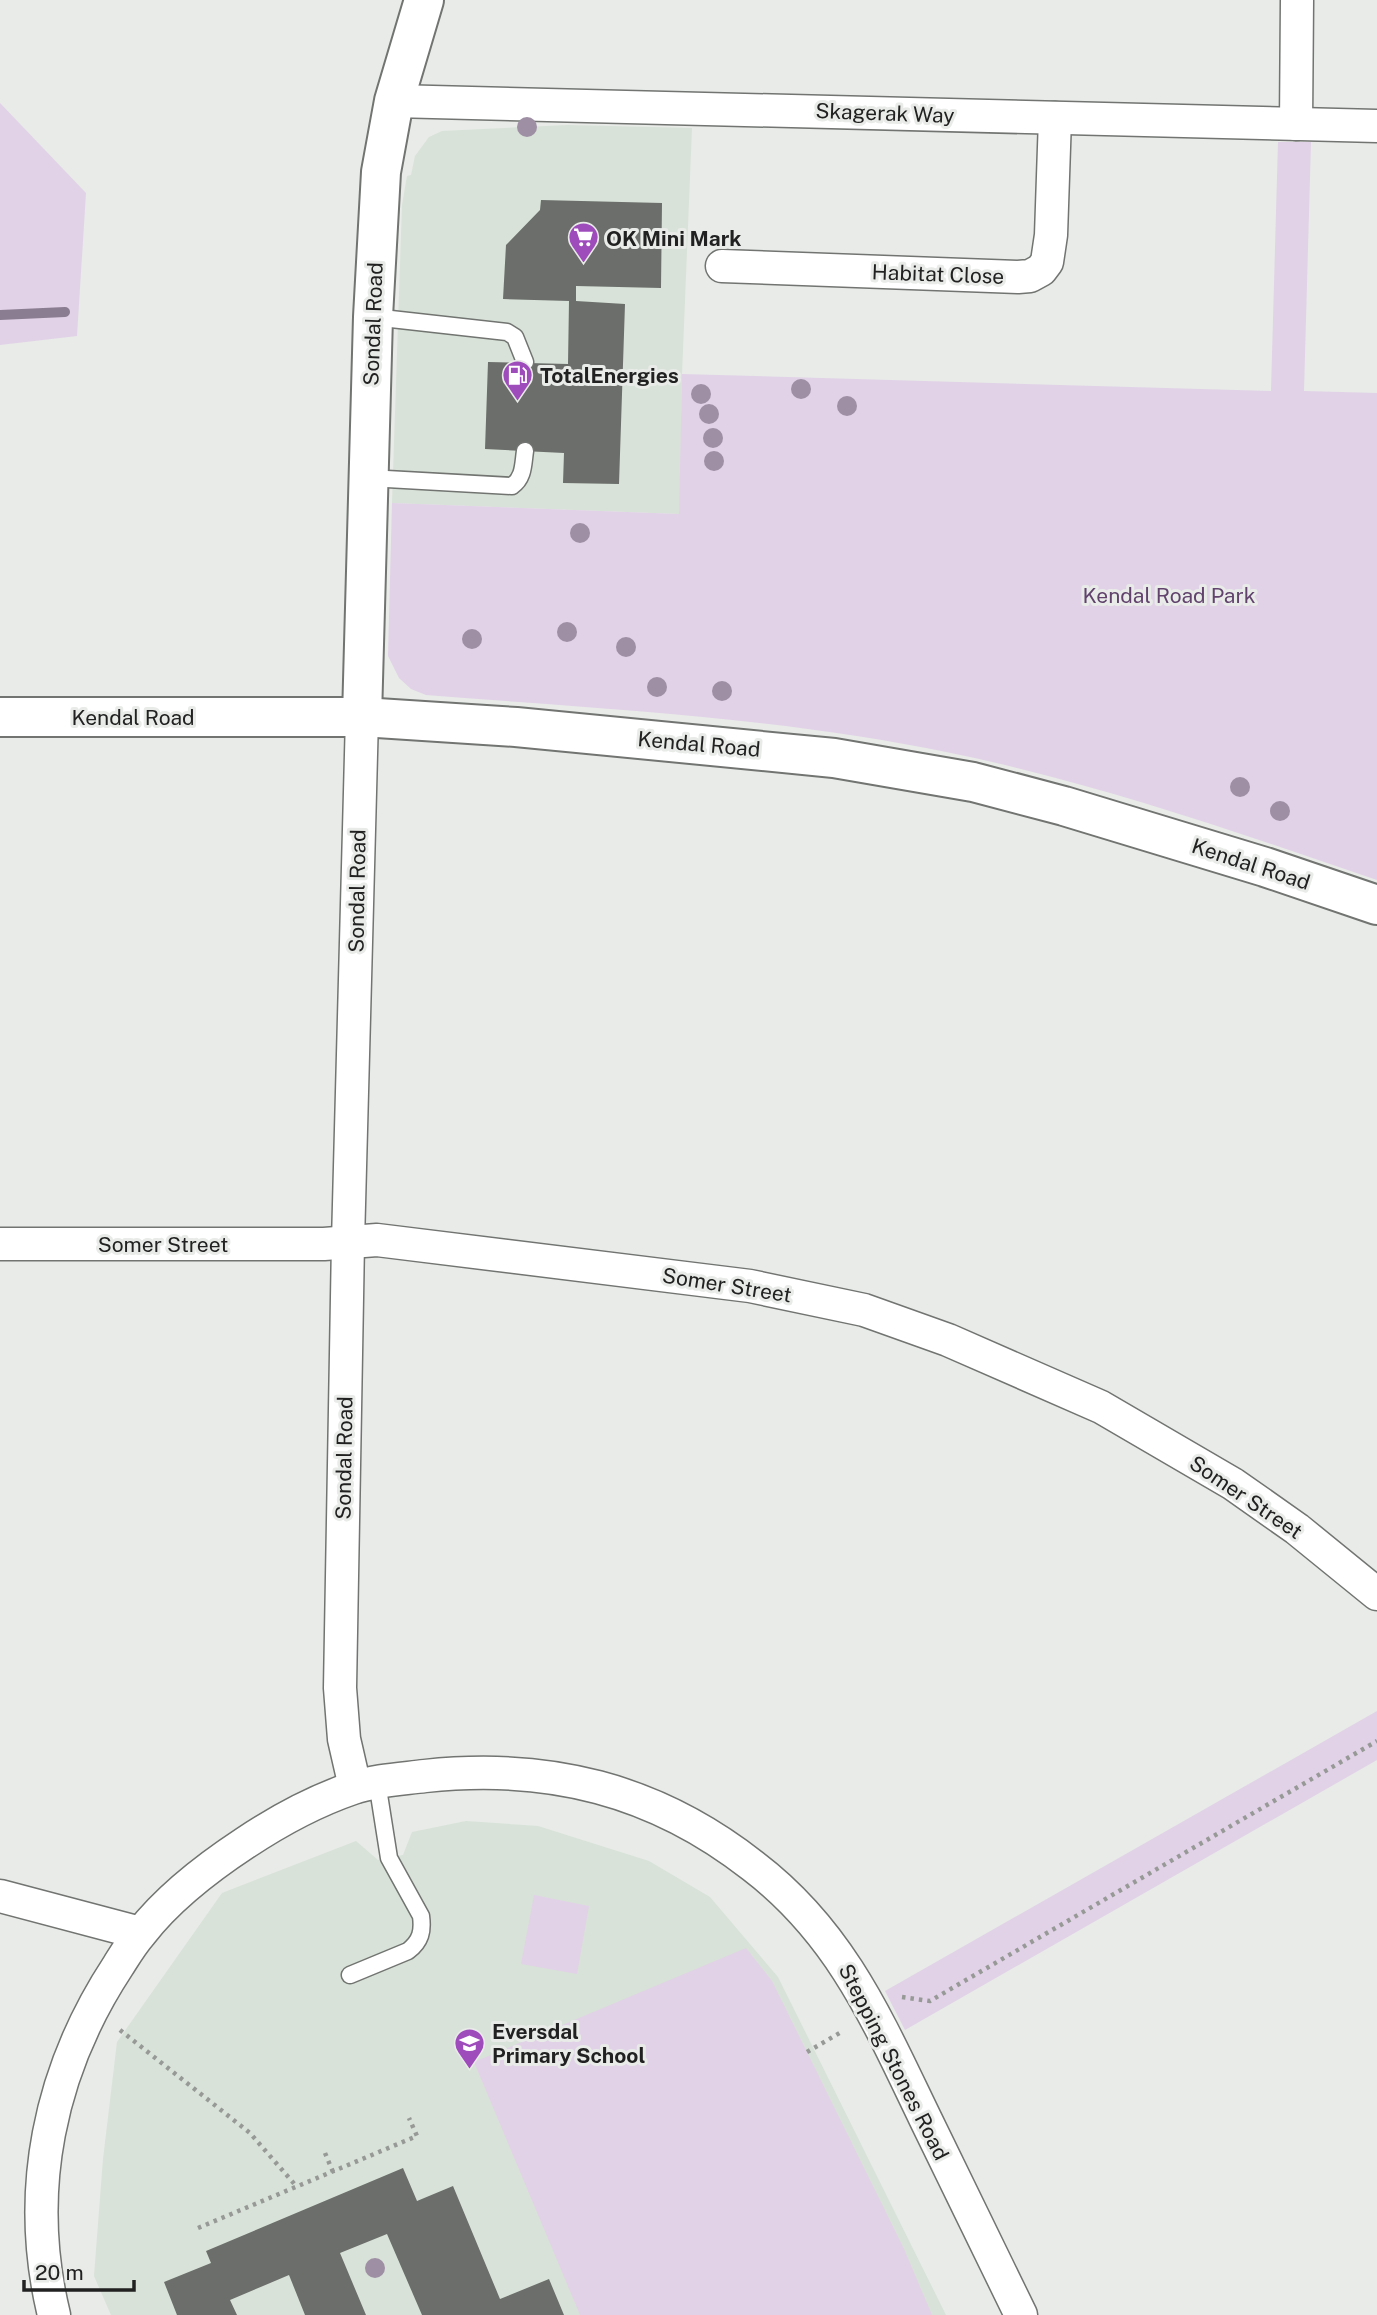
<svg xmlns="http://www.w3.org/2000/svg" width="1377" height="2315" font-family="'Public Sans',sans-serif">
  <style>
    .built { fill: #d8e2d8 }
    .green { fill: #e1d2e7 }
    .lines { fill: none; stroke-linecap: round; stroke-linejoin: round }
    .stream { stroke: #8b7d91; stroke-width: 10 }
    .building { fill: #6b6e6b }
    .lane-casing { stroke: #717471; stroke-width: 19 }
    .street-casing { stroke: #717471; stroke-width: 35 }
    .secondary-casing { stroke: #717471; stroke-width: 42 }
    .path { stroke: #979997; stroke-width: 4.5; stroke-dasharray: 3.5 5; stroke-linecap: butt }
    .lane { stroke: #fff; stroke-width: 16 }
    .street { stroke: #fff; stroke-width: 32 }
    .secondary { stroke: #fff; stroke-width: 38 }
    .tree { fill: #9e8fa4 }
    .labels { text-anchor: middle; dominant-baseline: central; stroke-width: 6; stroke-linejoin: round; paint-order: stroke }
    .street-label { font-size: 21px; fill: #202120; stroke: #e8ebe8 }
    .poi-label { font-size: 21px; font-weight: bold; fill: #202120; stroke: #e8ebe8; text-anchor: start }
    .park-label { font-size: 21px; fill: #61436d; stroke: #e8ebe8 }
  </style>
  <rect width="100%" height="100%" fill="#e8ebe8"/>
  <g class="built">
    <polygon points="568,125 692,128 682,374 680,514 392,503 402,205 407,176 411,175 415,156 429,137 442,131"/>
    <polygon points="466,1821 538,1826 649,1861 710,1897 778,1977 946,2315 111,2315 94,2276 103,2159 117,2042 222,1893 356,1841 378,1860 403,1855 412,1832"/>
  </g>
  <g class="green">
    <polygon points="0,103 86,193 77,336 0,345"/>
    <path d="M1278,142h33l-7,249 73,2v487c-140,-48 -280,-97 -426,-127 -172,-36 -349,-44 -525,-58l-15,-6 -12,-11 -11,-22 4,-153 287,11 3,-140 589,17z"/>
    <polygon points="1377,1711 1377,1760 905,2030 885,1991"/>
    <polygon points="534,1895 589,1906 577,1974 521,1964"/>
    <polygon points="746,1948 772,1981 904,2249 932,2315 580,2315 474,2062"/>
  </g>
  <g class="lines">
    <polyline class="stream" points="0,315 65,312"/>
  </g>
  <g class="building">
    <polygon points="541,200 662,203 661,288 576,286 576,301 625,304 619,484 563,483 564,453 485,449 488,362 568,364 569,301 503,299 506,245 540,210"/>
    <polygon points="403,2168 417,2201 453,2186 500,2299 549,2279 564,2315 422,2315 387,2234 340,2253 366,2315 305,2315 289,2275 230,2300 237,2315 177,2315 164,2282 211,2263 206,2251"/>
  </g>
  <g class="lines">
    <defs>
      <g id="lane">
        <polyline points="373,317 507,332 515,337 525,362"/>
        <path d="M369,478l143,8c12,-8 11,-22 13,-35"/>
        <path d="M350,1975l58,-24c13,-10 15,-20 13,-35l-32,-58 -12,-76"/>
      </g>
      <g id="street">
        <polyline points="394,101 1377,126"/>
        <polyline points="1296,124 1297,0"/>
        <polyline points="722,266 1018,277 1030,276 1041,270 1047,262 1051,235 1055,118"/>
        <polyline points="0,1244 324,1244 377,1240 750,1286 864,1310 948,1340 1101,1407 1233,1484 1297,1529 1377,1594"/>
        <polyline points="355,1787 344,1739 340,1688 348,1242 362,717"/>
        <polyline points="0,1896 140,1933"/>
        <path d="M54,2315c-30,-123 -5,-244 64,-349 7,-11 14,-23 23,-33 28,-36 66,-65 104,-90 33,-22 70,-42 108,-55 23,-8 48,-9 72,-12 123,-13 230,13 328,90 88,67 125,155 172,252 32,65 64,131 96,197"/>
      </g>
      <g id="secondary">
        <polyline points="0,717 362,717 516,727 834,758 973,782 1064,806 1265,867 1377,905"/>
        <polyline points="362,717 373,317 381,172 394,101 424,0"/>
      </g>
    </defs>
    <use href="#lane" class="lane-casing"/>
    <use href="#street" class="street-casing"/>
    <use href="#secondary" class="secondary-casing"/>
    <g class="path">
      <polyline points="902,1997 930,2001 1377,1741"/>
      <polyline points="120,2030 250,2133 297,2187"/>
      <polyline points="807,2052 843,2031"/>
      <polyline points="325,2153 333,2172"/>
      <polyline points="198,2228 417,2136 409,2118"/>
    </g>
    <use href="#lane" class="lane"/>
    <use href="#street" class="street"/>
    <use href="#secondary" class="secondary"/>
  </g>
  <g class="tree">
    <circle cx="527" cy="127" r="10"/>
    <circle cx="801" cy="389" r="10"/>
    <circle cx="701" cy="394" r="10"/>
    <circle cx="847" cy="406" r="10"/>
    <circle cx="709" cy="414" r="10"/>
    <circle cx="713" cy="438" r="10"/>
    <circle cx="714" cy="461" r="10"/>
    <circle cx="580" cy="533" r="10"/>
    <circle cx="567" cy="632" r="10"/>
    <circle cx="472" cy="639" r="10"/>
    <circle cx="626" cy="647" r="10"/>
    <circle cx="657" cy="687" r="10"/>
    <circle cx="722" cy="691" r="10"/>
    <circle cx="1240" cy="787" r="10"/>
    <circle cx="1280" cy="811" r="10"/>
    <circle cx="375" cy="2268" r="10"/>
  </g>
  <defs>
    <symbol id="supermarket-pin" viewBox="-11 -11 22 30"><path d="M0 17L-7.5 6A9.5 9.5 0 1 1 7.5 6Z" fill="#9e4cbc" stroke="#e8ebe8"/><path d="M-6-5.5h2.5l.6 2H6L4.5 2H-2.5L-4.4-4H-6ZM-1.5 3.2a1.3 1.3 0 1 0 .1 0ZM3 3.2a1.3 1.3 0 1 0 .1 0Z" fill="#fff"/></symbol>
    <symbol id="fuel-pin" viewBox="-11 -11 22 30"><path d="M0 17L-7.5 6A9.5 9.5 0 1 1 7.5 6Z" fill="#9e4cbc" stroke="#e8ebe8"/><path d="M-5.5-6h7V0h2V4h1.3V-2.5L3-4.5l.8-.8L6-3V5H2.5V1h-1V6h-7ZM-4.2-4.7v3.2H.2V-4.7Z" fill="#fff"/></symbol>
    <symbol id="school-pin" viewBox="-11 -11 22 30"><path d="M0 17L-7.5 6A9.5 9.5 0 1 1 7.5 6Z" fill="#9e4cbc" stroke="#e8ebe8"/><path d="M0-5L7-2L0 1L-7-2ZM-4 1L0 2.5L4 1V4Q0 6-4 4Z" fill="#fff"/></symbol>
  </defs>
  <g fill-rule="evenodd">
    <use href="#supermarket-pin" x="566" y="220" width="35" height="47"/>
    <use href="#fuel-pin" x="500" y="358" width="35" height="47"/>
    <use href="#school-pin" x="452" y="2026" width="35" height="47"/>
  </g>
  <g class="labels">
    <g class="street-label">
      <text transform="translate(885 113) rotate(2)">Skagerak Way</text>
      <text transform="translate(938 274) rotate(2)">Habitat Close</text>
      <text transform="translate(373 324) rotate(-88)">Sondal Road</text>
      <text x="133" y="717">Kendal Road</text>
      <text transform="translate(699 744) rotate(5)">Kendal Road</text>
      <text transform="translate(1251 864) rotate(18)">Kendal Road</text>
      <text transform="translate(357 891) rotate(-89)">Sondal Road</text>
      <text x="163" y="1244">Somer Street</text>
      <text transform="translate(727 1285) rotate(9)">Somer Street</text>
      <text transform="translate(344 1458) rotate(-89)">Sondal Road</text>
      <text transform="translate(1246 1497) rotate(34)">Somer Street</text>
      <text transform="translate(894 2062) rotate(63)">Stepping Stones Road</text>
    </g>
    <g class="poi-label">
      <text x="606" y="238">OK Mini Mark</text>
      <text x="540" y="375">TotalEnergies</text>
      <text x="492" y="2031">Eversdal<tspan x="492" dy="24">Primary School</tspan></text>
    </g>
    <g class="park-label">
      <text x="1169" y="595">Kendal Road Park</text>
    </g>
  </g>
  <path d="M24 2280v10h110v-10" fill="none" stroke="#202120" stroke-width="3.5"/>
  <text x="35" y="2280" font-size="21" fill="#202120" stroke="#e8ebe8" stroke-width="5" paint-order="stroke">20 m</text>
</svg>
